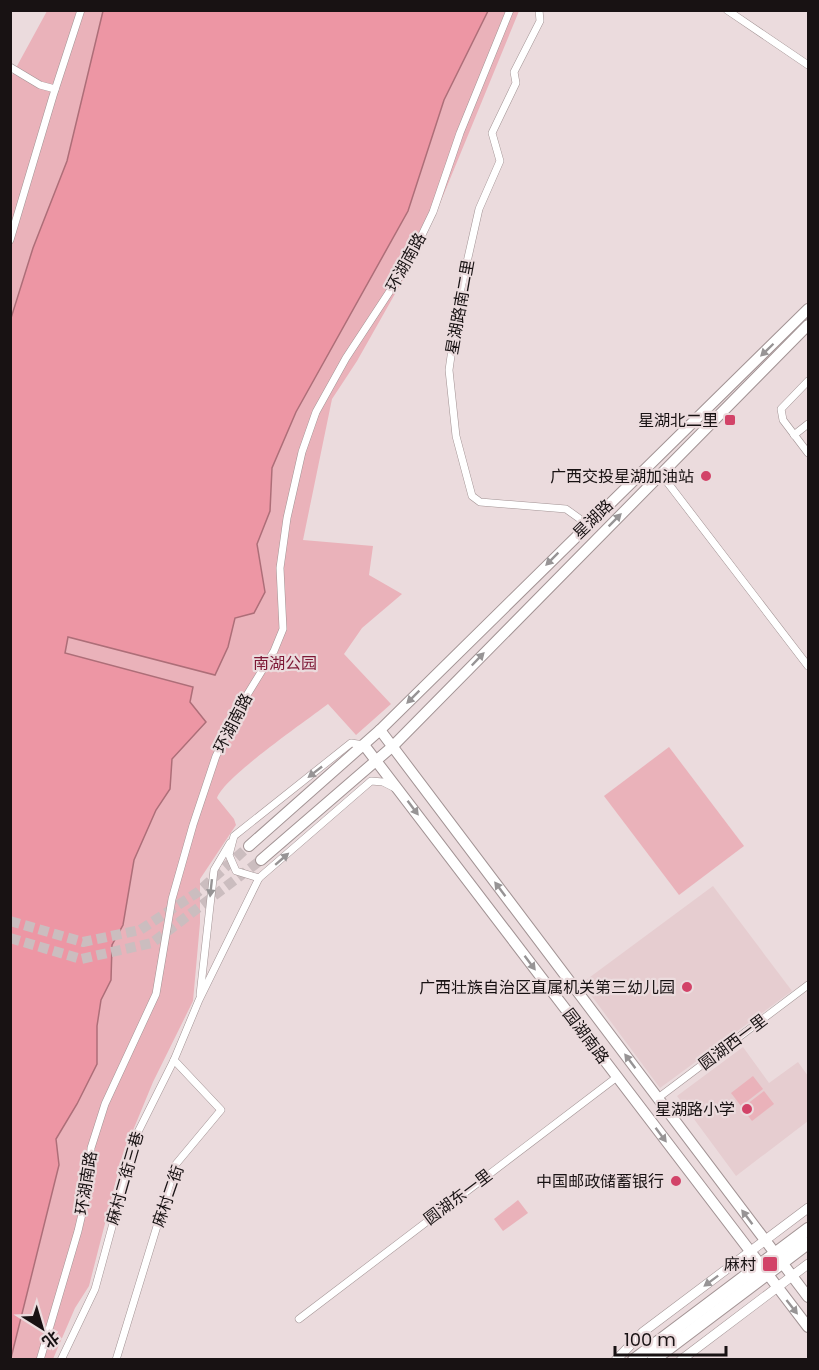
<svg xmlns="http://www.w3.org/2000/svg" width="819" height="1370" font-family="Poppins,'Noto Sans SC',sans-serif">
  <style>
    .built { fill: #e6cdd0 }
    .green { fill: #eab2ba }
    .water { fill: #ed96a4; stroke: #ad6e78; stroke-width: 1.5 }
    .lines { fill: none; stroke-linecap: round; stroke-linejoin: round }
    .primary-tunnel { stroke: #cbbdbf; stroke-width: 10; stroke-dasharray: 10 5; stroke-linecap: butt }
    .minor-casing { stroke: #a29394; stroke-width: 8 }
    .tertiary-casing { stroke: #a29394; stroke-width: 10 }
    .secondary-casing { stroke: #a29394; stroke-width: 12 }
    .primary-casing { stroke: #a29394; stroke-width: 12 }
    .trunk-casing { stroke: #a29394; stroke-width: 14 }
    .minor { stroke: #fff; stroke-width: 7 }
    .tertiary { stroke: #fff; stroke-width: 9 }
    .secondary { stroke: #fff; stroke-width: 10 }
    .primary { stroke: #fff; stroke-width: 10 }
    .trunk { stroke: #fff; stroke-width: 12 }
    .oneway { fill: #979495 }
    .poi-dot { fill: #d24368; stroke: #ebdbdd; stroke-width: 2 }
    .labels { text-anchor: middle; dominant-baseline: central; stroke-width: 4.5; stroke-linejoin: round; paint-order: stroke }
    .street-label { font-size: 16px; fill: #181213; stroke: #ebdbdd }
    .poi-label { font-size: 16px; fill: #181213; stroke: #ebdbdd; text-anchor: end }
    .park-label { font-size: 16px; fill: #7d1735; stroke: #ebdbdd }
  </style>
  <rect width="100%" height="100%" fill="#ebdbdd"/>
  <g class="built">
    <polygon points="713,886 792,991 660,1088 582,983"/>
    <polygon points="743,1047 769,1083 798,1062 808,1076 808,1121 736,1176 677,1096"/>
  </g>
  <g class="green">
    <polygon points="47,11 103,11 67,161 33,248 11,318 11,77"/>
    <path d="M488,11h31l-83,202 -27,56 -52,92 -25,38 -29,141 70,6 -4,29 33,19 -40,34 -18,26 47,50 -35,31 -28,-31c-22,17 -104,73 -111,94l17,21 2,6 -36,54v44l-7,78 -40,81 -31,75 -33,129 -14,22 -22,51 -42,1 48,-195 -3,-25 21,-36 20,-40v-38l4,-26 10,-20 1,-36 11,-19 11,-65 22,-50 14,-21 2,-30 34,-37 -16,-20 3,-15 -129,-34 4,-17 160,11 7,-29 30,-26 -8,-48 13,-33 2,-43 24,-56 112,-201 36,-111z"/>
    <polygon points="669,747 744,846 679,895 604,796"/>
    <polygon points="753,1076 763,1089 741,1106 731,1093"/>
    <polygon points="764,1091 774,1104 752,1121 742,1108"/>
    <polygon points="518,1200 528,1213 503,1231 494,1219"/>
  </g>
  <polygon class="water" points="103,11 488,11 444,100 408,211 296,412 272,468 270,511 257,544 265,592 254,613 235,618 228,647 215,675 68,637 65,653 193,687 190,702 206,722 172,759 170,789 156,810 134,860 123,925 112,945 111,980 101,1000 97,1026 97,1064 77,1104 56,1139 59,1165 11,1358 11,318 33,248 67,161"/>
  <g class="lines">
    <g class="primary-tunnel">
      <polyline points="10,921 83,942 140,930 198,892 249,846"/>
      <polyline points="10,938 81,959 152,943 261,860"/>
    </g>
    <defs>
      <g id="minor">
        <polyline points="539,10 540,21 514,72 516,83 492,133 500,161 479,209 460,293 449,370 456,436 472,496 480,502 566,509 587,524"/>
        <polyline points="727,10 808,65"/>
        <polyline points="10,67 40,85 55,89"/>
        <polyline points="10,240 53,96 81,10"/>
        <polyline points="808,381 781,409 783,420 808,453"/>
        <polyline points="794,435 808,424"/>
        <polyline points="661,474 808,666"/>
        <polyline points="364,745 351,743 234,836 229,855 236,871 259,878 371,781 383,782 395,788"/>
        <polyline points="200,995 214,870 230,843"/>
        <polyline points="658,1098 808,985"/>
        <polyline points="299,1319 617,1077"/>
        <polyline points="40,1360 78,1231 89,1184 91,1148 105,1104 156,994 172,899 193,825 216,756 247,695 274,651 283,629 280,568 287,518 302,452 316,412 346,358 409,262 433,212 460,133 510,10"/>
        <polyline points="61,1360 95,1289 138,1132 174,1060 199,1000 259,878"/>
        <polyline points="116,1360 176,1164 221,1110 174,1060"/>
      </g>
      <g id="tertiary">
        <polyline points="616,1360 643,1332 808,1208"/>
        <polyline points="681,1360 808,1264"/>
      </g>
      <g id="secondary">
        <polyline points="380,730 808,309"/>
        <polyline points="393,746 808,325"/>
      </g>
      <g id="primary">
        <polyline points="364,745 808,1327"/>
        <polyline points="249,846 380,730 808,1297"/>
        <polyline points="261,860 393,746"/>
      </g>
      <g id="trunk">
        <polyline points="634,1360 808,1229"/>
        <polyline points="653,1360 808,1243"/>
      </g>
    </defs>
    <use href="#minor" class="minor-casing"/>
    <use href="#tertiary" class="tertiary-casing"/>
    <use href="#secondary" class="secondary-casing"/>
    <use href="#primary" class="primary-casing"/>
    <use href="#trunk" class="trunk-casing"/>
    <use href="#minor" class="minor"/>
    <use href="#tertiary" class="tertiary"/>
    <use href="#secondary" class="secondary"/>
    <use href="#primary" class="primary"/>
    <use href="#trunk" class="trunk"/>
  </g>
  <defs><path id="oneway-solid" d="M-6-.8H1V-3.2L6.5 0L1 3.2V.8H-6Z" transform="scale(1.5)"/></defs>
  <g class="oneway">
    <use href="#oneway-solid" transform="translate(767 350) rotate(136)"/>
    <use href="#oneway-solid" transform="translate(615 520) rotate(-45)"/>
    <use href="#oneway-solid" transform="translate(552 559) rotate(135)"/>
    <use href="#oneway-solid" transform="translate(478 659) rotate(-46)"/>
    <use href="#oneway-solid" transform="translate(413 697) rotate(135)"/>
    <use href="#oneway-solid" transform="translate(315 772) rotate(142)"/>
    <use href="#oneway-solid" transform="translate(413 808) rotate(53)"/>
    <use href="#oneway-solid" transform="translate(282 859) rotate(-41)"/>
    <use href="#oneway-solid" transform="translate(211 888) rotate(96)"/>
    <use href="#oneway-solid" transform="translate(500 889) rotate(-127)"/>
    <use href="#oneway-solid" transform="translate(530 963) rotate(53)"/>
    <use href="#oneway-solid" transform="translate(630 1061) rotate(-127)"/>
    <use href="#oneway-solid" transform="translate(661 1135) rotate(53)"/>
    <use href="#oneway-solid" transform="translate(747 1217) rotate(-127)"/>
    <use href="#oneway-solid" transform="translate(711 1281) rotate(143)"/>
    <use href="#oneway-solid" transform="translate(792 1307) rotate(52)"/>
  </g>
  <g class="poi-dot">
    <rect x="724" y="414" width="12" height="12" rx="3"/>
    <circle cx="706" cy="476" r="6"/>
    <circle cx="687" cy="987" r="6"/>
    <circle cx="747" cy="1109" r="6"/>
    <circle cx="676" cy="1181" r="6"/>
    <rect x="762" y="1256" width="16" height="16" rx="3"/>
  </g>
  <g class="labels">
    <g class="street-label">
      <text transform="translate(406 262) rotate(-61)">环湖南路</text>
      <text transform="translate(460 307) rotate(-80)">星湖路南二里</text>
      <text transform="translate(593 519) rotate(-44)">星湖路</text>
      <text transform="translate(233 723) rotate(-63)">环湖南路</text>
      <text transform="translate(586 1036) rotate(53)">园湖南路</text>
      <text transform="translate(733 1042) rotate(-37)">圆湖西一里</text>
      <text transform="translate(125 1178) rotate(-74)">麻村二街三巷</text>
      <text transform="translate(86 1183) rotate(-81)">环湖南路</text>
      <text transform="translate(168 1196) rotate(-71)">麻村二街</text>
      <text transform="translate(458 1197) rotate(-37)">圆湖东一里</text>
    </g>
    <g class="poi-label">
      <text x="718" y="420">星湖北二里</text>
      <text x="694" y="476">广西交投星湖加油站</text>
      <text x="675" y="987">广西壮族自治区直属机关第三幼儿园</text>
      <text x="735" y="1109">星湖路小学</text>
      <text x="664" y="1181">中国邮政储蓄银行</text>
      <text x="756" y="1264">麻村</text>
    </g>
    <g class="park-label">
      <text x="285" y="663">南湖公园</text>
    </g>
  </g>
  <rect width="819" height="1370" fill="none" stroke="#181213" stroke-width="24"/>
  <g transform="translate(42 1328) rotate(143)" stroke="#ebdbdd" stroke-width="4.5" paint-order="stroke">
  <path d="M0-4.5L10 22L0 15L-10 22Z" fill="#181213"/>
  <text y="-9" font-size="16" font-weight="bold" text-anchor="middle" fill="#181213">北</text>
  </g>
  <path d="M615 1346v9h111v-9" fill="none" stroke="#181213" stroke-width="3"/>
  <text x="624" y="1346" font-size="18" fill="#181213" stroke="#ebdbdd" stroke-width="4.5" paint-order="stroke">100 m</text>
</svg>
